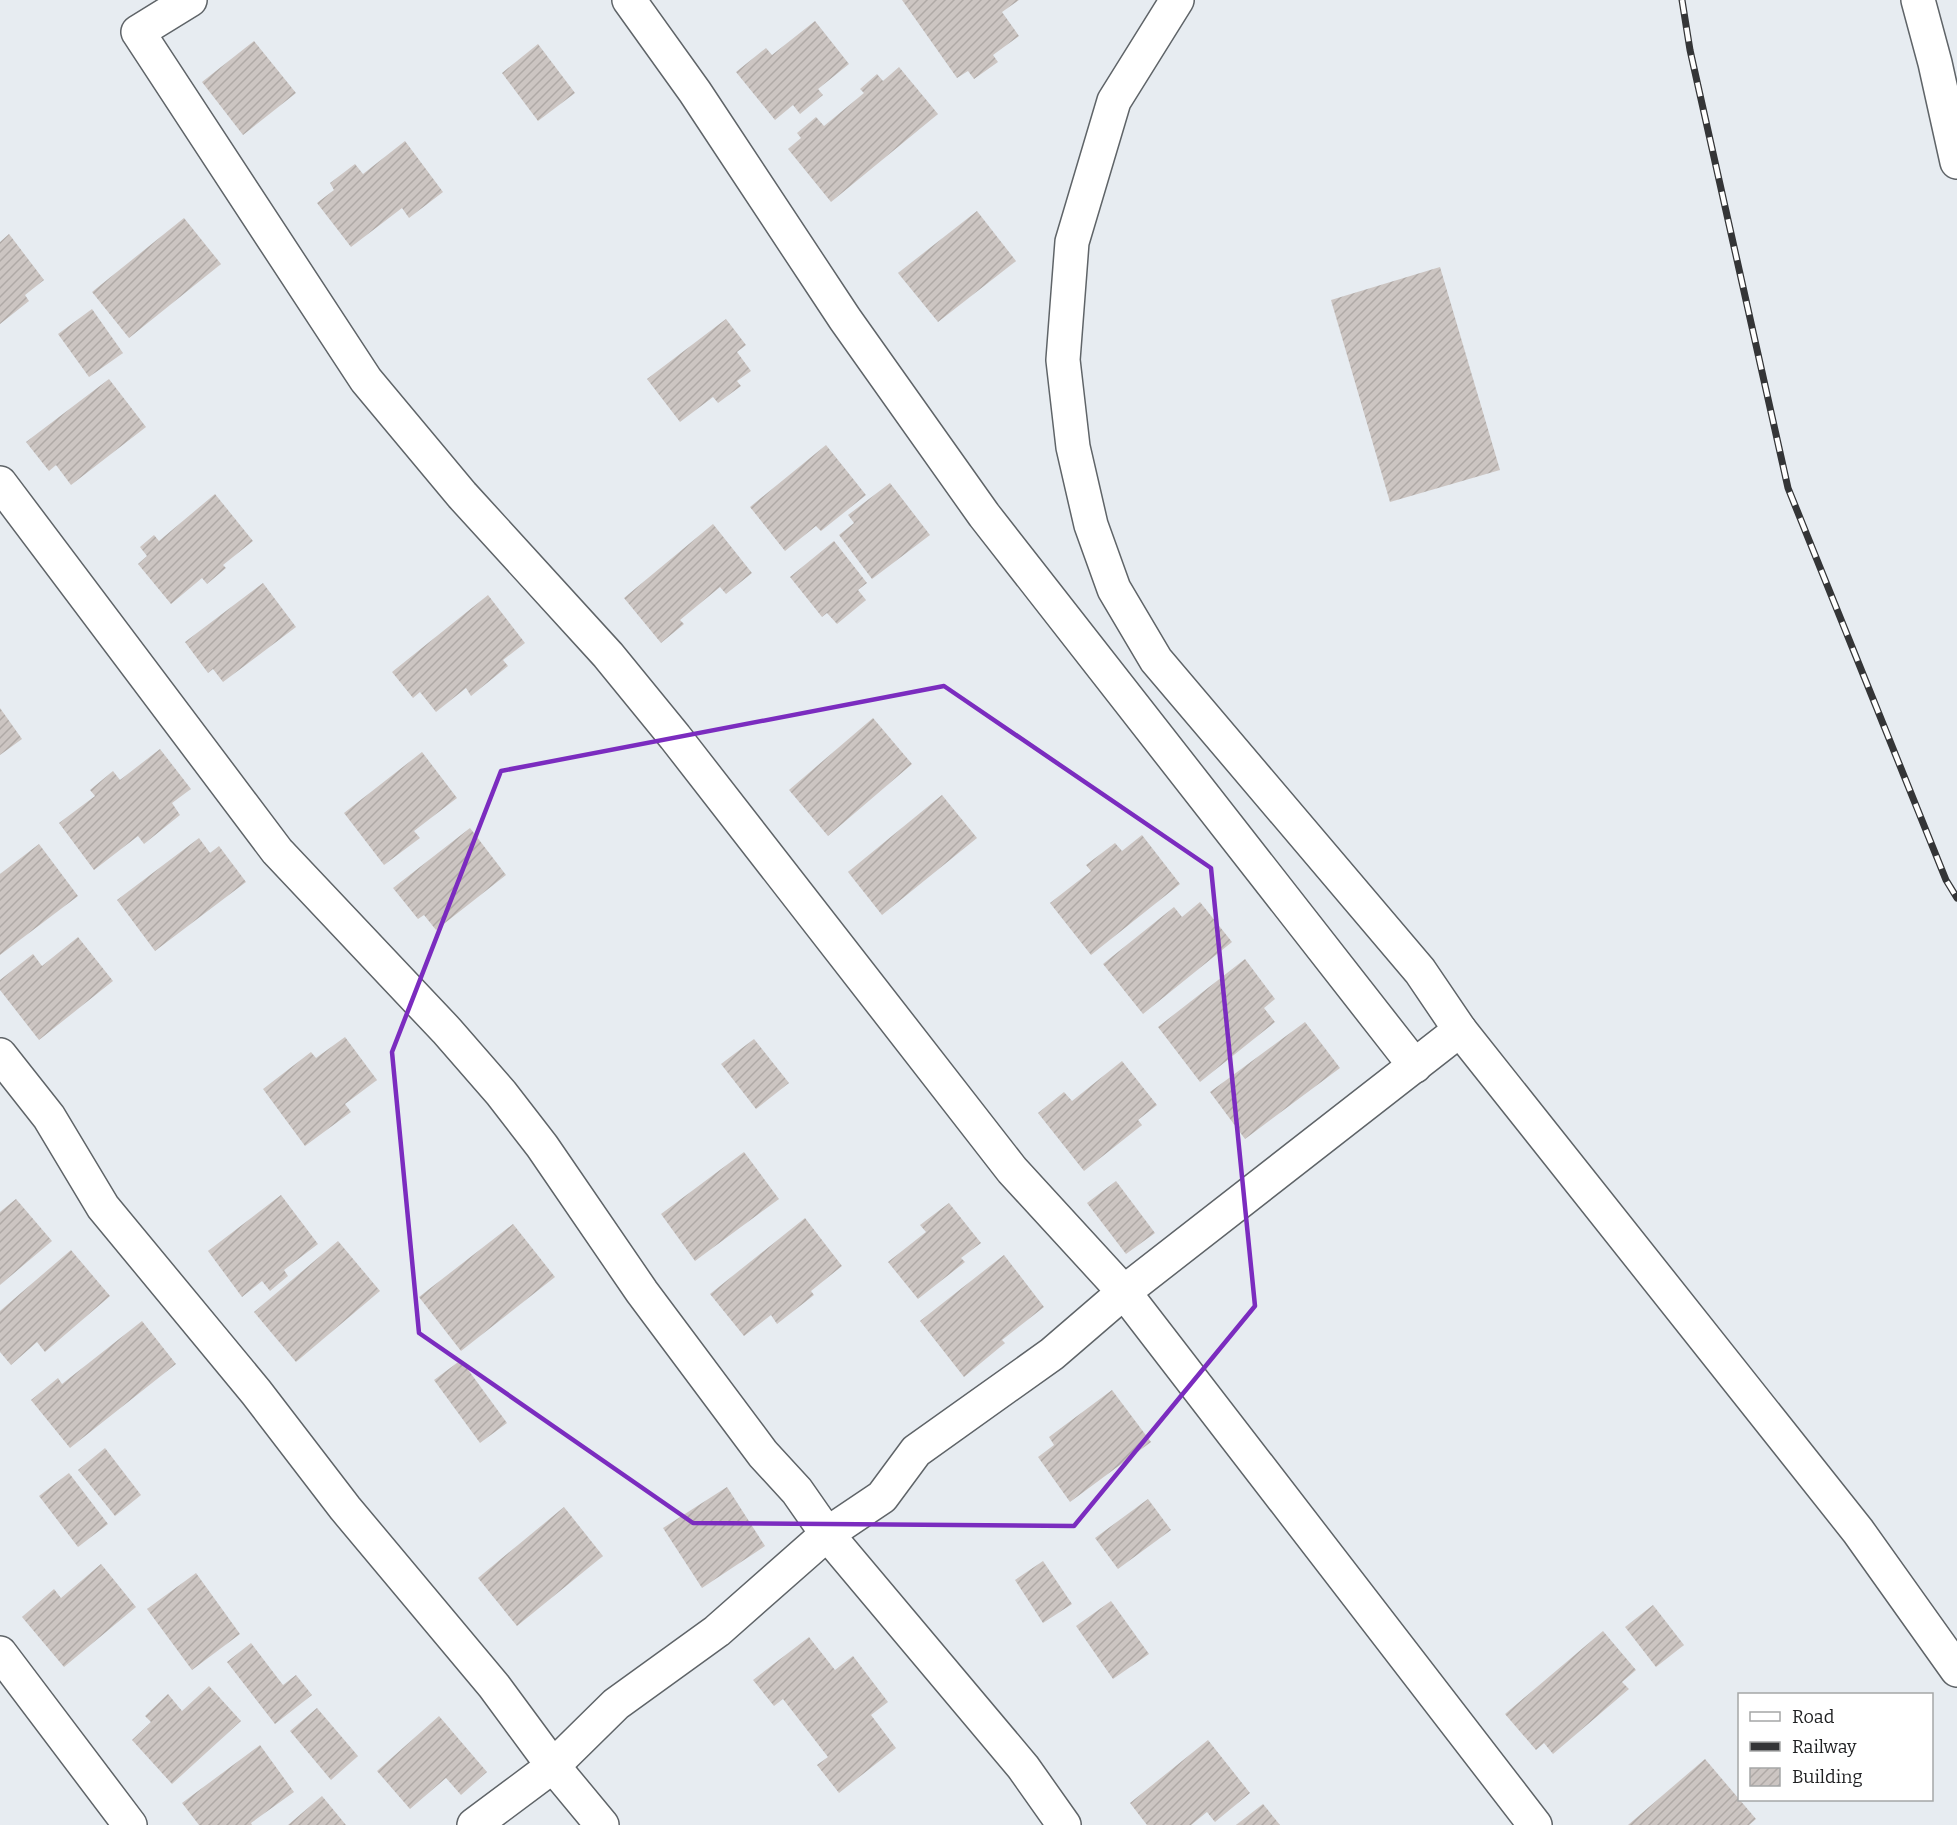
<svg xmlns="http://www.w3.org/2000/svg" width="1957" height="1825" font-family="Bitter,serif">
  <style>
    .building { fill: url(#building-hatch) }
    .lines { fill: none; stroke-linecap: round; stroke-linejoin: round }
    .minor-casing { stroke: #5f6468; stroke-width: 36 }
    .minor { stroke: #fff; stroke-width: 33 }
    .rail-casing { stroke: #343537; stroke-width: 7 }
    .rail { stroke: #fff; stroke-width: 4.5; stroke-dasharray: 14; stroke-linecap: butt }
    .marked { fill: none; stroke: #7b2cbf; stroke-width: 4.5; stroke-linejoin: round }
  </style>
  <defs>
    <pattern id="building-hatch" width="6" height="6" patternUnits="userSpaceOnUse" patternTransform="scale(1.5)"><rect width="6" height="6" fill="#ccc5c2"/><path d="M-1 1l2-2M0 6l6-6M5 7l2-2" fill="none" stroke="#afa9a6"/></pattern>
  </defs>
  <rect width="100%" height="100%" fill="#e7ecf1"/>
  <g class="building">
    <polygon points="902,0 1019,0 1002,12 1019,36 993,55 998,62 974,79 968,71 957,78"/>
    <polygon points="815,21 849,64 818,89 823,95 800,114 793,105 775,120 736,72 766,48 772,55"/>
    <polygon points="254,41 296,93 243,135 202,82"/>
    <polygon points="538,44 575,93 538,121 502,73"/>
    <polygon points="899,67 938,114 831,202 788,149 801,138 797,133 816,117 824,126 864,93 860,89 877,74 883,81"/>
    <polygon points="405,141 443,192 409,218 402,208 351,247 317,203 334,190 330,183 355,164 363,174"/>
    <polygon points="977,211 1016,261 938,322 898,273"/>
    <polygon points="184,218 221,264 129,338 92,292"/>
    <polygon points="9,234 44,280 25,295 29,301 0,324 0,242"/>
    <polygon points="1440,267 1500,470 1390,502 1331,300"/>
    <polygon points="92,309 123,353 89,377 58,334"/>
    <polygon points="726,319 746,345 737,352 751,371 737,381 741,386 718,403 713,397 680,422 647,379"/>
    <polygon points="109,379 146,427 71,485 56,465 49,471 26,442"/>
    <polygon points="826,445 866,495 821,531 816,526 785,551 750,507"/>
    <polygon points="890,483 930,535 872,579 839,535 854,523 848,515"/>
    <polygon points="215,494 253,541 223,565 226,568 207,584 202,578 171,604 138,564 147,556 140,547 154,535 159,541"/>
    <polygon points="713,524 752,573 726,594 720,587 680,620 684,624 661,643 624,598"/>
    <polygon points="834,541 867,583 858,590 866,600 837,624 827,613 822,617 790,577"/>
    <polygon points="263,583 296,627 223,682 213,669 208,673 185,642"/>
    <polygon points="488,595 525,643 503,660 508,666 471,696 466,688 436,712 420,692 413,698 392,672"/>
    <polygon points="0,708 22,739 0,755"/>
    <polygon points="873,718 912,764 828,836 789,790"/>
    <polygon points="160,749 191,789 172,803 180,815 144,844 138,836 94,870 59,823 95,796 90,790 113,771 120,780"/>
    <polygon points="422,752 457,798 414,831 420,838 384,865 344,813"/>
    <polygon points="942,795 977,838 882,915 848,872"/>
    <polygon points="470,828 506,875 436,930 424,915 418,919 393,888"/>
    <polygon points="1142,835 1180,884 1091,955 1050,903 1091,871 1086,865 1115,843 1122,851"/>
    <polygon points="199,838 210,853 219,846 246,882 155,951 117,900"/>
    <polygon points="39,844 78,896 0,955 0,874"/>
    <polygon points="1200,902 1232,942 1143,1014 1103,964 1174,907 1182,917"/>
    <polygon points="78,937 113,981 39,1040 0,990 0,980 33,954 42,966"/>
    <polygon points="1245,959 1275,999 1264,1008 1275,1022 1200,1082 1158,1027"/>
    <polygon points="1305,1022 1340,1068 1245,1139 1210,1092"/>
    <polygon points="345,1037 377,1080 345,1104 351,1112 305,1146 263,1089 311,1052 316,1058"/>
    <polygon points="754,1039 789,1083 756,1109 721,1064"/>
    <polygon points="1122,1061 1157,1105 1138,1120 1142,1125 1084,1171 1038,1113 1064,1092 1072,1101"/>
    <polygon points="744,1152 779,1199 695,1261 661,1214"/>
    <polygon points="1116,1181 1155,1233 1126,1254 1087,1203"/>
    <polygon points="281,1195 318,1244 284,1270 288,1276 270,1291 262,1281 242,1297 208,1251"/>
    <polygon points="16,1199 52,1241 0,1285 0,1212"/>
    <polygon points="949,1203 981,1243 961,1258 965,1262 918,1299 888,1262 926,1232 920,1225"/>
    <polygon points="805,1218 842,1266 811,1291 814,1295 777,1324 771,1315 744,1336 710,1294"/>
    <polygon points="513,1224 555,1277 461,1351 419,1297"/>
    <polygon points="338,1241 380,1291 296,1362 254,1312"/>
    <polygon points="71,1250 110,1296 45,1352 37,1342 11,1365 0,1352 0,1311"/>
    <polygon points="1004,1255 1044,1307 1002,1340 1005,1343 964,1377 920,1321"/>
    <polygon points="142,1321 176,1364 70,1448 31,1400 58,1378 62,1384"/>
    <polygon points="461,1360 507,1423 480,1443 434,1380"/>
    <polygon points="1112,1390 1151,1442 1070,1502 1038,1457 1054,1445 1049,1437"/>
    <polygon points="105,1448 141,1495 115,1516 78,1470"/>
    <polygon points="69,1473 108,1524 78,1547 39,1496"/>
    <polygon points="727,1487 765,1546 702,1588 663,1528"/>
    <polygon points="1148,1499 1171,1530 1118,1569 1095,1538"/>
    <polygon points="564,1507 603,1556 517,1626 478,1578"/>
    <polygon points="1043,1561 1072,1604 1043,1623 1015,1580"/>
    <polygon points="101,1564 136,1607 64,1667 22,1617 54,1589 61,1598"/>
    <polygon points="196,1573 240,1634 192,1670 147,1609"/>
    <polygon points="1111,1601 1149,1654 1113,1679 1076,1626"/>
    <polygon points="1653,1605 1684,1645 1656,1667 1625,1627"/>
    <polygon points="1603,1631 1636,1670 1622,1682 1629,1689 1553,1754 1544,1743 1536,1750 1505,1714"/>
    <polygon points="809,1637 835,1670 853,1656 888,1702 871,1715 896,1748 839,1793 817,1765 828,1757 783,1699 774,1706 753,1680"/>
    <polygon points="251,1643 283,1685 296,1675 312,1695 275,1724 227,1662"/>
    <polygon points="209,1686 241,1721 172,1784 132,1740 151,1722 145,1716 168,1694 182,1711"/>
    <polygon points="317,1708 358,1756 331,1780 290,1731"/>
    <polygon points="439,1716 487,1772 461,1795 446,1778 410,1809 377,1771"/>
    <polygon points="1208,1740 1250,1793 1215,1822 1207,1812 1191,1825 1147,1825 1130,1803"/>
    <polygon points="260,1745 294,1792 251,1823 252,1825 199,1825 182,1803"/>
    <polygon points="1705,1759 1756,1819 1749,1825 1628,1825"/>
    <polygon points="322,1796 346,1825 288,1825"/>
    <polygon points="1263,1804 1280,1825 1236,1825"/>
  </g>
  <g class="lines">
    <defs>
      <g id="minor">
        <polyline points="190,0 138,32 366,380 462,495 608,655 675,737 1012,1170 1124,1292 1535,1825"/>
        <polyline points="629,0 695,92 845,319 984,515 1415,1066"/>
        <polyline points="1177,0 1114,101 1072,242 1063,360 1073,447 1091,525 1114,589 1156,660 1420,971 1460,1030 1858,1531 1957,1670"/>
        <polyline points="1918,0 1935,63 1957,162"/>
        <polyline points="0,483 277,851 447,1031 501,1093 542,1146 642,1292 763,1454 797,1491 827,1534 1023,1767 1064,1825"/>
        <polyline points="0,1055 49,1117 103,1207 256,1392 345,1508 494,1686 553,1766 602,1825"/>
        <polyline points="0,1653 130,1825"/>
        <polyline points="474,1825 553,1766 616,1704 717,1631 827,1534 882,1497 916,1451 1052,1354 1124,1292 1460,1030"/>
      </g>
    </defs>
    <use href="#minor" class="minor-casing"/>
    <use href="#minor" class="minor"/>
    <defs>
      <polyline id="rail" points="1682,0 1690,50 1788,488 1946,880 1957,898"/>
    </defs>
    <use href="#rail" class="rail-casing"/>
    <use href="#rail" class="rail"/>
  </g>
  <path class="marked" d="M944,686l267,182 44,438 -181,220 -381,-3 -274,-190 -27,-281 109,-281z"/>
  <rect x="1738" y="1693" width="195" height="108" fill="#ffffff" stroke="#a5a6a7" stroke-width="1.5"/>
  <rect x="1750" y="1712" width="30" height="9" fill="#ffffff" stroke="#a5a6a7" stroke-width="1.5"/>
  <text x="1792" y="1723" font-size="18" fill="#1f2022">Road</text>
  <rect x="1750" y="1742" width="30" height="9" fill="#343537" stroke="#a5a6a7" stroke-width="1.5"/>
  <text x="1792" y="1753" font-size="18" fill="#1f2022">Railway</text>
  <rect x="1750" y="1768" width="30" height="18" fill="url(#building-hatch)" stroke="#a5a6a7" stroke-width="1.5"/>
  <text x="1792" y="1783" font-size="18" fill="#1f2022">Building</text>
</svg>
